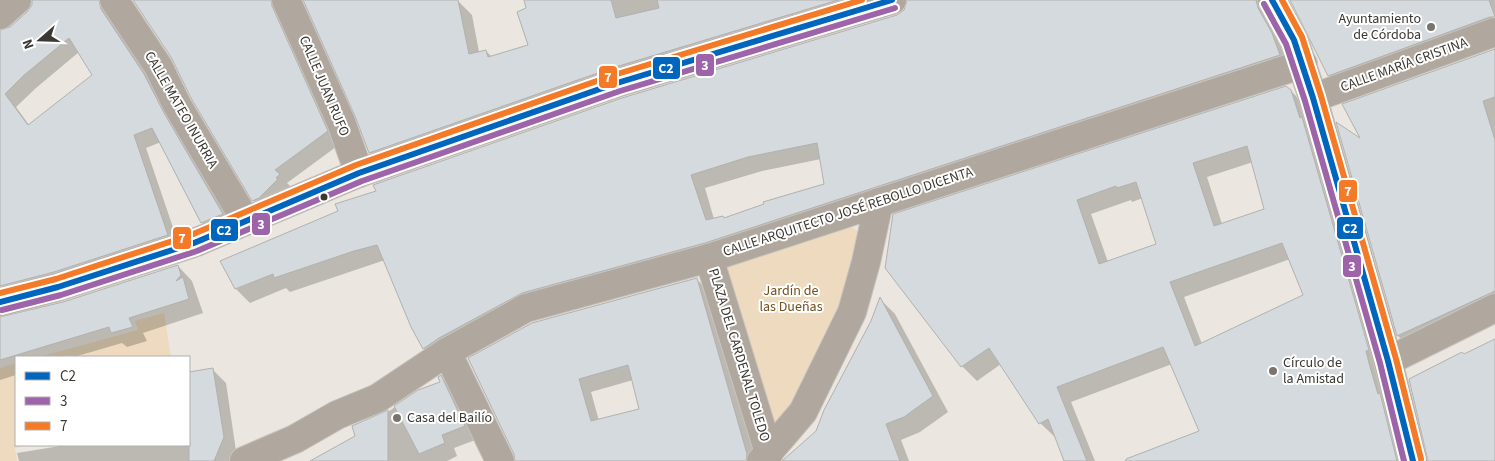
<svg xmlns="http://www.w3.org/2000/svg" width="1495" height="461" font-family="'Source Sans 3',sans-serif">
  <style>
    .green { fill: #eddabf }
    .shadow { fill: #0003; fill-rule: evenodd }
    .building { fill: #d4dadd; stroke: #b1b1b0; fill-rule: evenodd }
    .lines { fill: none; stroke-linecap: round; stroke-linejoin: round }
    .minor-casing { stroke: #c7c3bd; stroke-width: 30 }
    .minor { stroke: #b0a89e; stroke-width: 28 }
    .bus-1-casing { stroke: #fff; stroke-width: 10 }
    .bus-2-casing { stroke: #fff; stroke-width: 10 }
    .bus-3-casing { stroke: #fff; stroke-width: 10 }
    .bus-1 { stroke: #0065bd; stroke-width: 6 }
    .bus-2 { stroke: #9e64a9; stroke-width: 6 }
    .bus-3 { stroke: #f47a27; stroke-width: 6 }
    .poi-dot { fill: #79756f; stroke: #fff; stroke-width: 2 }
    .bus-dot { fill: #3b3833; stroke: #fff; stroke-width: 2 }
    .labels { text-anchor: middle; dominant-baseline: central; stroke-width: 4; stroke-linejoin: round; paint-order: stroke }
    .poi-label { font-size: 14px; fill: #3b3833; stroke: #fff; text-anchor: start }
    .street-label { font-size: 14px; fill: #3b3833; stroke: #fff }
    .park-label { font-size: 14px; fill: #71501c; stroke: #fff }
    .line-badge { stroke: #fff; stroke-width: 2 }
    .badge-label { font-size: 14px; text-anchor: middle; font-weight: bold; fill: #fff }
  </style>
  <rect width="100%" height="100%" fill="#ebe6df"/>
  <g class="green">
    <path d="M848,226c8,2 10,5 11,12l-13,72 -51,90 -24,32 -45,-169z"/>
    <polygon points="164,313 171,357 39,357 138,330 135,321"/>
    <polygon points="16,363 16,445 36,445 15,448 17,461 0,461 0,368"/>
  </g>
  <g class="shadow">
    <path d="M33,0h85l39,88 78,138 -20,9 -13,-13 -41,-80 -15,6 34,100 -180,54v-271l11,-3 17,-15 5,-7zM79,52l14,23 -64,50 -13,-18 20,-19z"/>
    <polygon points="134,0 290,0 340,144 287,183 292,188 266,213 253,200 192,97 172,57"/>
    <polygon points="525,0 897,0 384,166 370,152 458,1 472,15 479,52 486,51 492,57 530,46 528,9"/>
    <path d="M908,0h362l23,69 -757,238 -98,55 -14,-13 -12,-22 -27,-67 -95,32 -4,-4 -36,15 -14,-14 661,-273 7,-4zM821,159l5,26 -102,34h-10l-9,-31 57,-17z"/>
    <polygon points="1292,0 1495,0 1495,34 1343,89 1329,75"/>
    <polygon points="1495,50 1495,312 1413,350 1398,336 1338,125 1363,142"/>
    <path d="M1290,90l15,15 102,356h-283l77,-29 -29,-68 -101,38 24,59h-29l-10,-24h-1l-15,-14 -39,-59 -24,17 -15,-15 -76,-98zM1253,162l12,48 -43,14 -15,-47zM1143,198l14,47 -49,17 -17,-48 40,-14 1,2zM1290,259l14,37 -102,48 -18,-47z"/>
    <polygon points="178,266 192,281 203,313 143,333 147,341 127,347 122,343 74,357 16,357 16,375 0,380 0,318 63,303"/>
    <path d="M696,279l14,13 48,169h-238l-14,-45zM633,380l8,30 -42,11 -8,-29z"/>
    <polygon points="880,299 895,314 948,412 920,432 901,440 909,461 784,461 817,432 872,322"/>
    <polygon points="213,370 226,383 236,451 233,461 19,461 17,453 66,445 189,445 189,373"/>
    <polygon points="441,377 454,390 478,439 454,448 457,456 447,461 313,461 356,436 385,414 418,391 442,382"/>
  </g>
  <g class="building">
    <path d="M32,0h67l2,9 43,65 20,39 59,101 -22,9 -49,-95 -18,7 34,100 -114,37 -54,14v-256l10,-3 17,-15 5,-7zM69,38l23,37 -64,50 -23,-31 18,-18z"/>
    <polygon points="133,0 271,0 272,6 328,131 275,170 280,174 276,178 278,179 259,198 252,201 191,98 171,57"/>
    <polygon points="303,0 458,0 469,54 486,50 488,57 528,45 517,12 526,8 524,0 611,0 616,18 659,8 657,0 838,0 612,68 369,153 355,116"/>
    <path d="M907,0h349l2,8 14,25 8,22 -575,188 -183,50 -83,45 -16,11 -12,-22 -34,-82 -23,6 -80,27 -1,-4 -38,15 -15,-28 118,-50 -3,-7 41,-13 -3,-6 249,-87 275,-83 7,-5zM817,143l7,41 -61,18 1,2 -40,14 -1,-2 -17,4 -15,-45 57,-18z"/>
    <polygon points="1290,0 1489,0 1495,17 1490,17 1328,76"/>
    <polygon points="1495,49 1495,97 1483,101 1495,140 1495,291 1397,336 1336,122 1360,138 1342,104"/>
    <path d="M1286,86l5,4 9,28 2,-1 67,233 -3,1 4,16 8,27 2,-1 17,68h-271v-2l73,-28 -36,-84 -106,40 30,74h-23l-16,-42 -9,5 -50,-76 -28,19 -76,-99 8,-54zM1247,146l17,63 -50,17 -21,-63zM1136,182l20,62 -57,20 -22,-64 39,-14 1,2zM1282,243l21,52 -108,51 -25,-64z"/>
    <polygon points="178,265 181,275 176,281 183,277 189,299 129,318 133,327 111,333 109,327 0,360 0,317 63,302"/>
    <path d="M697,278l50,176 -1,7h-231l-1,-7 -46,-96 64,-35zM628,365l11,44 -48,12 -12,-42z"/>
    <polygon points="880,297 933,396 904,417 886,424 900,461 782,461 816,431 824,410 871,321"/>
    <polygon points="1495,339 1495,461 1428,461 1409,379 1462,352 1464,354"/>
    <polygon points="213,368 224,437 214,461 189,461 189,372"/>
    <polygon points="441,375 465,426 442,435 445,443 419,454 394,406 418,390 440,382 438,377"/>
    <polygon points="388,410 388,461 310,461 355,436 352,426"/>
  </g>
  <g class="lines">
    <defs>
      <g id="minor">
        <polyline points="114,0 158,66 177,105 246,221"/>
        <polyline points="286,0 341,122 359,173"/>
        <polyline points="1272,0 1294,40 1313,98 1388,361 1413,461"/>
        <polyline points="0,15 17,0"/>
        <polyline points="1313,98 1495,32"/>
        <polyline points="709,258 769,453"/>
        <polyline points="0,302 58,287 194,243 359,173 617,83 892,0"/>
        <polyline points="447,352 500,461"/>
        <polyline points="1388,361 1495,308"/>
        <polyline points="244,461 295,439 337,415 378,398 447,352 526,308 709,258 1303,64"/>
        <polyline points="761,461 803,412 852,312 866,262 879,202"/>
      </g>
    </defs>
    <use href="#minor" class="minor-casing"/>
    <use href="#minor" class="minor"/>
    <defs>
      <g id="bus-1">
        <polyline points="1272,0 1294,40 1313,98 1388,361 1413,461"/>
        <polyline points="0,302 58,287 194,243 359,173 617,83 892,0"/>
      </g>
      <g id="bus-2">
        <polyline points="1264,4 1286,44 1305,101 1380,363 1404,461"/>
        <polyline points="2,310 61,295 197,251 362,181 620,91 895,8"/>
      </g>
      <g id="bus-3">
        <polyline points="1282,0 1302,37 1321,96 1396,359 1421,459"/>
        <polyline points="0,293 56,279 191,235 356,165 614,75 862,0"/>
      </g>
    </defs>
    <use href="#bus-1" class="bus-1-casing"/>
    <use href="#bus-2" class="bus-2-casing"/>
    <use href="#bus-3" class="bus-3-casing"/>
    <use href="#bus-1" class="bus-1"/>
    <use href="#bus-2" class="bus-2"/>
    <use href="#bus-3" class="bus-3"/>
  </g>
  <g class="poi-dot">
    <circle cx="1431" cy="27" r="5"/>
    <circle cx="1273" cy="371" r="5"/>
    <circle cx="397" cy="418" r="5"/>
  </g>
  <circle class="bus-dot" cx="324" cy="197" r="4.5"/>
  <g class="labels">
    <g class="poi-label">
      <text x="1421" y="19" text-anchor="end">Ayuntamiento<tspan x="1421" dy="16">de Córdoba</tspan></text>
      <text x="1283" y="363">Círculo de<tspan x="1283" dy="16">la Amistad</tspan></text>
      <text x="407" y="418">Casa del Bailío</text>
    </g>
    <g class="street-label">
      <text transform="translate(1404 65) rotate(-20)">CALLE MARÍA CRISTINA</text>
      <text transform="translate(324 86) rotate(67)">CALLE JUAN RUFO</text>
      <text transform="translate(181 110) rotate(60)">CALLE MATEO INURRIA</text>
      <text transform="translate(848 212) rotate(-18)">CALLE ARQUITECTO JOSÉ REBOLLO DICENTA</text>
      <text transform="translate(739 355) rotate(73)">PLAZA DEL CARDENAL TOLEDO</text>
    </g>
    <g class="park-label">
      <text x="791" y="291">Jardín de<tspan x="791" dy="16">las Dueñas</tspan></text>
    </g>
  </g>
  <g class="line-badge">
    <rect x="695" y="53" width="20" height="24" rx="5" fill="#9e64a9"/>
    <rect x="652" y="56" width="29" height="24" rx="5" fill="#0065bd"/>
    <rect x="598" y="65" width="20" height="24" rx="5" fill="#f47a27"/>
    <rect x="1338" y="179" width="20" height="24" rx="5" fill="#f47a27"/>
    <rect x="251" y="212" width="20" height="24" rx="5" fill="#9e64a9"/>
    <rect x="1336" y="216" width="28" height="24" rx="5" fill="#0065bd"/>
    <rect x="210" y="218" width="29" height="24" rx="5" fill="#0065bd"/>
    <rect x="172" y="226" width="20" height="24" rx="5" fill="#f47a27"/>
    <rect x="1342" y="254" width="20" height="24" rx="5" fill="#9e64a9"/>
  </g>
  <g class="badge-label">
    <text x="705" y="70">3</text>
    <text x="666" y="73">C2</text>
    <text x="608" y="82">7</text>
    <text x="1348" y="196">7</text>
    <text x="261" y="229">3</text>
    <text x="1350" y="233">C2</text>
    <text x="224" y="235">C2</text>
    <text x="182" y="243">7</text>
    <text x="1352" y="271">3</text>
  </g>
  <rect x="15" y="356" width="175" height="90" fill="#ffffff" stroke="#b1afad"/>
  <rect x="25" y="372" width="25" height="8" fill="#0065bd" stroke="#b1afad"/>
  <text x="60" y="381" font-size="15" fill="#3b3833">C2</text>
  <rect x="25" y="397" width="25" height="8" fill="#9e64a9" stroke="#b1afad"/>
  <text x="60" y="406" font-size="15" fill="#3b3833">3</text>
  <rect x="25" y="422" width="25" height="8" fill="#f47a27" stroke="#b1afad"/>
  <text x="60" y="431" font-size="15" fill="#3b3833">7</text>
  <g transform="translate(40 40) rotate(250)" stroke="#ffffff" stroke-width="4" paint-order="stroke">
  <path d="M0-4L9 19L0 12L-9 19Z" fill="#3b3833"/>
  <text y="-8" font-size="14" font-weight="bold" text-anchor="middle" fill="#3b3833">N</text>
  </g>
</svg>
